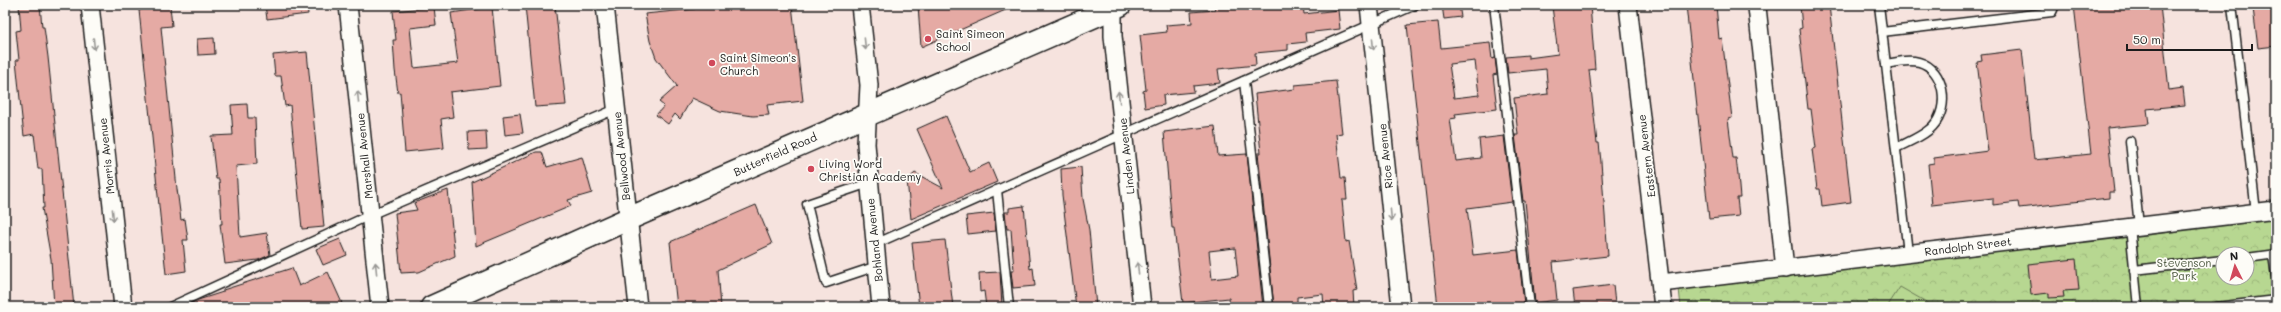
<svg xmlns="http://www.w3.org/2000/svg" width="2281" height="312" font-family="Mali,sans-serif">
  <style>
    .park { fill: url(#park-crowns); stroke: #6a7a56; fill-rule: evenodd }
    .pitch { fill: #b7d791; stroke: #6a7a56 }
    .building { fill: #e5aaa4; stroke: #1c1c1c; fill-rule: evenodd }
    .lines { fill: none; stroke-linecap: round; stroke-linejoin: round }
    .service-casing { stroke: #1c1c1c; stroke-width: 11 }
    .minor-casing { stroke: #1c1c1c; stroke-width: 20 }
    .secondary-casing { stroke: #1c1c1c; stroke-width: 25 }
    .service { stroke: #fdfcf7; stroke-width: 8 }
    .minor { stroke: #fdfcf7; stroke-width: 17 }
    .secondary { stroke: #fdfcf7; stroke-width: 22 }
    .oneway { stroke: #989794 }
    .poi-dot { fill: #d1495b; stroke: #fdfcf7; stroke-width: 1.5 }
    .labels { text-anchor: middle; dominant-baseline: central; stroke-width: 3.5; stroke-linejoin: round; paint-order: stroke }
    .poi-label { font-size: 11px; fill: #1c1c1c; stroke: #fdfcf7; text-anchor: start }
    .street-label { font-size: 11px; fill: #1c1c1c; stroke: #fdfcf7 }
    .park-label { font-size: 11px; fill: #525d45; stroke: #fdfcf7 }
  </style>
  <defs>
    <pattern id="park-crowns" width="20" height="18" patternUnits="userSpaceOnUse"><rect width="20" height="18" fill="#b7d791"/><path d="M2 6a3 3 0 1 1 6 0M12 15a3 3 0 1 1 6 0" fill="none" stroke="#9db87c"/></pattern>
  </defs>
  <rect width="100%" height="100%" fill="#f6e3de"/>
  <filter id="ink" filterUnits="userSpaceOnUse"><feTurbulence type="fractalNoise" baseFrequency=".025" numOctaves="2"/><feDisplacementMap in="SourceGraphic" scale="8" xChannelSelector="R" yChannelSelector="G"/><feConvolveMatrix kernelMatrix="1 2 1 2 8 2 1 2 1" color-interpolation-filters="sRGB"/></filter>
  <g filter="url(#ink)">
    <path class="park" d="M2276,219v88h-595l-2,-18zM2223,254h24v24h-24z"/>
    <polygon class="pitch" points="1900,287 1935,307 1887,307"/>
    <g class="building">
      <polygon points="19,5 40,5 42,27 44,27 48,57 74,307 54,307 51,259 42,208 44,208 42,169 38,169 34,134 24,136 21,109 16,60 19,60 16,31 21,30"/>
      <polygon points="265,5 307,5 308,14 267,19"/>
      <polygon points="525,5 555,5 566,105 535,107"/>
      <polygon points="696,5 792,5 803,101 767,105 769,115 753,116 720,111 692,98 680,119 675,114 668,124 656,115 664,106 659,102 677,86 656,58 650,41 645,14 695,9"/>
      <polygon points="918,5 1017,5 921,47"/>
      <polygon points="1214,5 1303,5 1304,14 1338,10 1340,29 1305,33 1306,42 1288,44 1288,50 1255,53 1256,65 1218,69 1220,83 1193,86 1194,92 1163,95 1164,105 1145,108 1143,91 1146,90 1140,35 1167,32 1166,25 1192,23 1191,12 1215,10"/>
      <polygon points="1442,5 1459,5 1461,17 1444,19"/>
      <polygon points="1562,5 1590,5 1595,69 1589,70 1597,143 1599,143 1601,162 1608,256 1553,262 1557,300 1535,303 1525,201 1523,201 1515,135 1518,135 1514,98 1548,94 1546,69 1508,73 1506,57 1528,55 1528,58 1558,54 1552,6"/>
      <polygon points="1686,5 1716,5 1719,39 1722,38 1732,118 1728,119 1733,158 1736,158 1738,175 1740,198 1737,198 1739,216 1709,219"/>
      <polygon points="1800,5 1829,5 1851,202 1822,206 1820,189 1817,189 1812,149 1816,148 1811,109 1808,109 1799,29 1802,28"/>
      <polygon points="2074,5 2160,5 2169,90 2183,88 2185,105 2147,109 2149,124 2107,128 2114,192 2109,192 2109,198 2019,208 2018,202 1993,205 1993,198 1932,205 1928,164 1934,163 1934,158 1988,151 1977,62 1982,61 1981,55 2022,50 2034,160 2091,154"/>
      <polygon points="2276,5 2276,46 2258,48 2253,8"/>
      <polygon points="170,6 172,26 161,27 177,189 181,220 185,219 188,240 183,240 186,271 166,274 139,10"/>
      <polygon points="434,7 436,25 410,28 414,68 458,63 451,13 492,7 500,86 450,92 453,117 441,119 444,148 405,152 400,92 398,93 395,70 393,40 396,40 393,11"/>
      <path d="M1438,22l3,26 49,-5 2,16 3,-1 2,16 -4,1 4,34 -42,5 1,4 -6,1 6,42 25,-3 -2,-19 25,-3 8,66 -45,6 6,47 45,-5 6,54 -5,1v2h-19l-1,-4 -37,4h-24l-31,-282zM1475,61l4,34 -25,3 -5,-34z"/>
      <polygon points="214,38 215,54 198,55 197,39"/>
      <polygon points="307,52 324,227 302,229 290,105 285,106 281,76 275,76 273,55"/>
      <polygon points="1336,81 1342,133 1336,134 1341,178 1345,178 1347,200 1342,200 1346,242 1349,241 1357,290 1353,291 1354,307 1324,307 1323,294 1297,297 1297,307 1274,307 1258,153 1261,153 1255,94 1295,89 1295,85"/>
      <polygon points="247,104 248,118 255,118 257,164 236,166 240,237 267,233 270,255 258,260 225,264 220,224 222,224 219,179 216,179 211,136 233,135 231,105"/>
      <polygon points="520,114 523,133 505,135 503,116"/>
      <polygon points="946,116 970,172 989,163 997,182 911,219 907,180 915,173 943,188 917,129"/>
      <path d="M1215,126l3,30 29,-2 16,153h-33l-1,-9 -46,5 -9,-75h-2l-8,-96zM1235,248l3,28 -26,3 -3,-28z"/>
      <polygon points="486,131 487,149 469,150 468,132"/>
      <polygon points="536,152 542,152 547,167 582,157 592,193 568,200 571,206 476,246 472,182"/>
      <polygon points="1081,167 1083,199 1089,230 1096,307 1076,307 1062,195 1061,169"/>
      <polygon points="448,190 455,256 419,272 401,273 395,213 417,210 414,203"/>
      <polygon points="756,205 772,244 718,270 721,307 677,307 670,242"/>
      <polygon points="1024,206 1030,269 1033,268 1035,286 1013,288 1011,271 1014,271 1011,229 1007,229 1005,212 1009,212 1009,208"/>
      <polygon points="994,213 996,231 968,234 966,216"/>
      <polygon points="340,239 347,255 323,265 316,249"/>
      <polygon points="945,240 953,307 919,307 912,243"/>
      <polygon points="2076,259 2079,290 2063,291 2064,297 2049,298 2049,293 2031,295 2028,264"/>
      <polygon points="292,268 299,286 328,272 342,303 334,307 186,307 195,301 223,292 223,290"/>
      <polygon points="1000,272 1002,307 986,307 984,291 980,292 979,273"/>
      <polygon points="1613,285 1615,304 1575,307 1573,290"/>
    </g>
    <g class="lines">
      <defs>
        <g id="service">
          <polyline points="1494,5 1530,307"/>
          <polyline points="1879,5 1908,253"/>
          <polyline points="2232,5 2256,212"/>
          <polyline points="1882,32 2052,12 2055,5"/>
          <path d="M1886,64c11,-2 22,-5 33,-2 26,7 31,46 14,64 -9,10 -25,16 -37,22"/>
          <polyline points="1244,81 1269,307"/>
          <polyline points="2130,141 2139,226"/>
          <polyline points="869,183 807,204 826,283 877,266"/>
          <polyline points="997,190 1009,307"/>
          <polyline points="2130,227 2138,307"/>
          <polyline points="875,244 1415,5"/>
          <polyline points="2273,255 2276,276"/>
          <polyline points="2247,258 2276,254"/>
          <polyline points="2134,270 2223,260"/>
          <polyline points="170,307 370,215 616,109"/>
          <polyline points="2216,307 2276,300"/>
        </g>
        <g id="minor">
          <polyline points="90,5 123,307"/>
          <polyline points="348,5 380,307"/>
          <polyline points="605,5 638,307"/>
          <polyline points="860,5 869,85 866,144 881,307"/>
          <polyline points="1113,5 1113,36 1142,307"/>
          <polyline points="1369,5 1401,307"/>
          <polyline points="1628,5 1663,307"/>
          <polyline points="1757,7 1785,269"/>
          <polyline points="1661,283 2276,210"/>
        </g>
        <polyline id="secondary" points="432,307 628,219 1120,5"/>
      </defs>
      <use href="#service" class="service-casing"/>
      <use href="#minor" class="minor-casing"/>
      <use href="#secondary" class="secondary-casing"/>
      <use href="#service" class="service"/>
      <use href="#minor" class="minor"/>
      <use href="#secondary" class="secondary"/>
    </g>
    <defs><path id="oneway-shaft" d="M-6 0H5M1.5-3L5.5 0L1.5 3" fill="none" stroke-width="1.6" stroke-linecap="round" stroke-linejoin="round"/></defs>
    <g class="oneway">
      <use href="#oneway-shaft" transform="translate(94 44) rotate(84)"/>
      <use href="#oneway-shaft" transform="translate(865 44) rotate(84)"/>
      <use href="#oneway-shaft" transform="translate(1373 44) rotate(84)"/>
      <use href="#oneway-shaft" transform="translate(358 97) rotate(-96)"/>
      <use href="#oneway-shaft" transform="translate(1119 97) rotate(-96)"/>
      <use href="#oneway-shaft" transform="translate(113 215) rotate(84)"/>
      <use href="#oneway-shaft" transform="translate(1391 215) rotate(84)"/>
      <use href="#oneway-shaft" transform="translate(376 268) rotate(-96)"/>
      <use href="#oneway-shaft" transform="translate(1138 268) rotate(-96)"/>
    </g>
  </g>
  <g class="poi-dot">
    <circle cx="928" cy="39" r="4"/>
    <circle cx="712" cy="63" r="4"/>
    <circle cx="811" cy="169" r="4"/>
  </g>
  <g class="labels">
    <g class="poi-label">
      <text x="936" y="33">Saint Simeon<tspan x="936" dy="13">School</tspan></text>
      <text x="720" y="57">Saint Simeon's<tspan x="720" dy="13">Church</tspan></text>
      <text x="819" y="163">Living Word<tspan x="819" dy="13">Christian Academy</tspan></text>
    </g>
    <g class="street-label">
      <text transform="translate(775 154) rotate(-24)">Butterfield Road</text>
      <text transform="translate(106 156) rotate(-96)">Morris Avenue</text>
      <text transform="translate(364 156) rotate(-96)">Marshall Avenue</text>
      <text transform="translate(621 156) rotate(-96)">Bellwood Avenue</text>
      <text transform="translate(1126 156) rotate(-96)">Linden Avenue</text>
      <text transform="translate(1385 156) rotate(-96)">Rice Avenue</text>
      <text transform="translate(1646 156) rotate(-97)">Eastern Avenue</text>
      <text transform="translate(874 240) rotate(-96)">Bohland Avenue</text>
      <text transform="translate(1968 246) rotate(-7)">Randolph Street</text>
    </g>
    <g class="park-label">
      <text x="2184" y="262">Stevenson<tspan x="2184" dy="13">Park</tspan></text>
    </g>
  </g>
  <rect width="2281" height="312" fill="none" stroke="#fdfcf7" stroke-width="20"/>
  <rect x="10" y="10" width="2261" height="292" fill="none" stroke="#1c1c1c" stroke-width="1.5" filter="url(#ink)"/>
  <g transform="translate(2235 266) rotate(355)"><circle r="19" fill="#fdfcf7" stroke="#a3a29f"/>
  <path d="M0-3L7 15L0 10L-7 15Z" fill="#d1495b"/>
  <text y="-6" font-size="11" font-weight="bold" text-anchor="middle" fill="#1c1c1c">N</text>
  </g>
  <path d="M2127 44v6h125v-6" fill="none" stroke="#1c1c1c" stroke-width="2"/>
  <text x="2133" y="44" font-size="12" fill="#1c1c1c" stroke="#fdfcf7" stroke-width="3" paint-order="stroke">50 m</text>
</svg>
